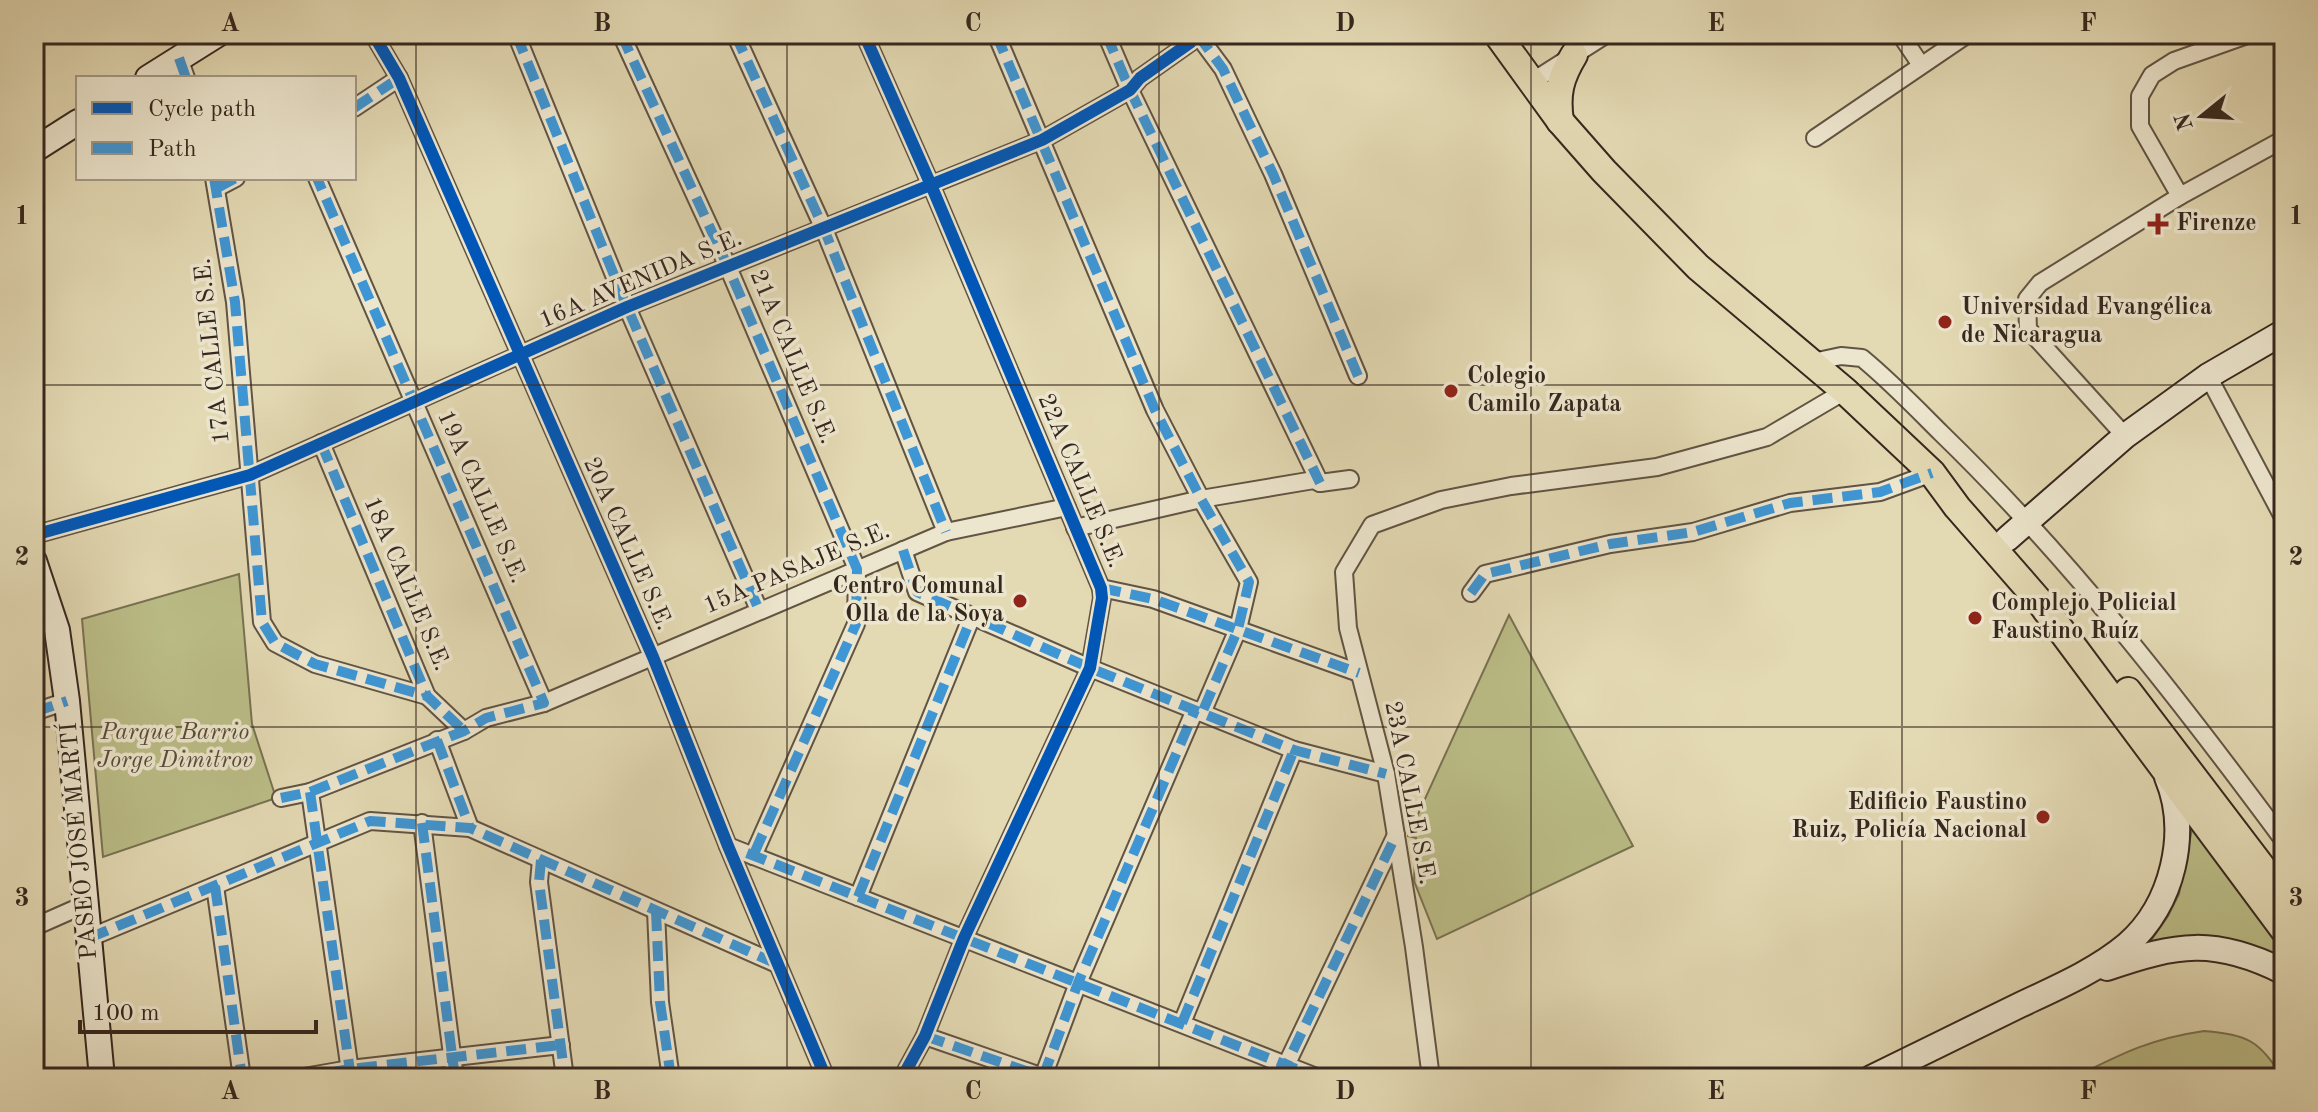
<svg xmlns="http://www.w3.org/2000/svg" width="2318" height="1112" font-family="'Old Standard TT',serif">
  <style>
    .green { fill: #bbbd87; stroke: #787252; stroke-width: 2 }
    .lines { fill: none; stroke-linecap: round; stroke-linejoin: round }
    .street-casing { stroke: #615443; stroke-width: 20 }
    .secondary-casing { stroke: #36271e; stroke-width: 28 }
    .primary-casing { stroke: #36271e; stroke-width: 30 }
    .street { stroke: #ede6ce; stroke-width: 16 }
    .secondary { stroke: #ede6ce; stroke-width: 24 }
    .primary { stroke: #e3d9b3; stroke-width: 26 }
    .quiet { stroke: #3e96d5; stroke-width: 10; stroke-dasharray: 20 10; stroke-linecap: butt }
    .cycleway-casing { stroke: #ede6ce; stroke-width: 17 }
    .cycleway { stroke: #0057b8; stroke-width: 12 }
    .grid { fill: none; stroke: #36271e; stroke-width: 2; stroke-opacity: 0.55 }
    .poi-dot { fill: #8f2418; stroke: #ede6ce; stroke-width: 3 }
    .labels { text-anchor: middle; dominant-baseline: central; stroke-width: 7; stroke-linejoin: round; paint-order: stroke }
    .poi-label { font-size: 24px; font-weight: bold; fill: #36271e; stroke: #ede6ce; text-anchor: start }
    .street-label { font-size: 24px; fill: #36271e; stroke: #ede6ce }
    .park-label { font-size: 24px; font-style: italic; fill: #574c38; stroke: #ede6ce }
    .neatline { fill: none; stroke: #36271e; stroke-width: 3 }
    .grid-label { font-size: 26px; text-anchor: middle; font-weight: bold; fill: #36271e }
  </style>
  <rect width="100%" height="100%" fill="#e3d9b3"/>
  <filter id="stains"><feTurbulence type="fractalNoise" baseFrequency=".0025" numOctaves="4"/><feColorMatrix values="0 0 0 0 .2 0 0 0 0 .09 0 0 0 0 .02 0 0 0 .5 -.17"/></filter>
  <radialGradient id="worn" r=".72"><stop offset=".6" stop-color="#630" stop-opacity="0"/><stop offset="1" stop-color="#630" stop-opacity=".3"/></radialGradient>
  <g class="green">
    <polygon points="239,574 252,724 276,798 103,857 82,619"/>
    <polygon points="1509,615 1633,846 1437,939 1414,881 1416,838 1408,836"/>
    <polygon points="2194,819 2284,939 2284,960 2184,937 2150,942 2168,916 2179,894"/>
    <path d="M2204,1031c45,4 54,9 79,47h-210c48,-24 76,-39 131,-47z"/>
  </g>
  <g class="lines">
    <defs>
      <g id="street">
        <polyline points="373,34 399,78 653,657 728,846 826,1078"/>
        <polyline points="516,34 627,307 759,610"/>
        <polyline points="621,34 728,267 857,569 856,624 753,856"/>
        <polyline points="735,34 824,229 946,532"/>
        <polyline points="864,34 931,185 1101,588 1102,598 1090,668 964,938 925,1036 902,1078"/>
        <polyline points="996,34 1155,410 1201,499 1249,582 1238,629 1202,713"/>
        <polyline points="1106,34 1130,90 1320,483"/>
        <polyline points="1197,34 1223,69 1273,174 1358,376"/>
        <polyline points="1900,34 1921,65"/>
        <polyline points="179,58 186,78"/>
        <polyline points="1533,81 1607,34"/>
        <polyline points="354,108 399,78"/>
        <polyline points="1815,138 1968,34"/>
        <polyline points="214,178 235,302 262,622 275,643 315,664 427,696"/>
        <polyline points="317,178 544,703"/>
        <polyline points="217,188 236,178"/>
        <polyline points="2180,196 2140,126 2140,96 2152,75 2174,61 2250,34"/>
        <path d="M1813,362l28,-6 21,2c28,23 53,49 79,75 127,123 238,266 343,408"/>
        <polyline points="2208,376 2284,519"/>
        <polyline points="2125,436 2028,329 2027,299 2040,283 2180,196 2284,139"/>
        <polyline points="321,443 427,696 464,731"/>
        <polyline points="1075,528 1201,499 1314,480 1320,483 1350,479"/>
        <polyline points="34,535 250,475 627,307 1042,140 1130,90 1140,78 1191,42 1194,34"/>
        <polyline points="903,550 917,592 1090,668 1294,750 1386,774"/>
        <polyline points="1101,588 1153,599 1359,673"/>
        <polyline points="1471,593 1485,574 1610,544 1693,532 1790,503 1880,492 1932,473"/>
        <polyline points="34,712 67,701"/>
        <polyline points="437,740 470,828"/>
        <polyline points="310,792 351,1078"/>
        <polyline points="281,798 310,792 464,731 486,718 544,703 946,532 1067,507"/>
        <polyline points="422,823 455,1078"/>
        <polyline points="728,846 1319,1078"/>
        <polyline points="541,860 539,882 565,1078"/>
        <polyline points="215,886 242,1078"/>
        <polyline points="858,897 972,616"/>
        <polyline points="656,911 660,1002 671,1078"/>
        <polyline points="34,927 86,904"/>
        <polyline points="89,938 370,821 470,828 777,964"/>
        <polyline points="1182,1023 1294,750"/>
        <polyline points="925,1036 1046,1078"/>
        <polyline points="1043,1077 1078,983 1195,710"/>
        <polyline points="298,1078 350,1069 561,1045"/>
        <polyline points="1280,1078 1396,835"/>
        <polyline points="1431,1078 1414,947 1386,774 1348,628 1344,572 1372,525 1441,500 1511,486 1657,467 1767,437 1845,391"/>
      </g>
      <g id="secondary">
        <polyline points="148,78 218,34"/>
        <polyline points="34,150 78,122"/>
        <polyline points="2007,539 2125,436 2208,376 2284,332"/>
        <polyline points="34,561 57,630 67,701 102,1078"/>
        <path d="M2107,968c70,-24 107,-31 177,4"/>
        <path d="M1871,1078c50,-24 99,-49 149,-73 36,-17 76,-34 107,-60 46,-40 63,-113 40,-168"/>
      </g>
      <g id="primary">
        <polyline points="1497,34 1560,121 1604,171 1698,267 1845,391 1932,473 1957,507 2040,602 2284,930"/>
        <path d="M1560,121c-4,-27 0,-43 14,-66"/>
        <polyline points="2128,691 2284,896"/>
      </g>
    </defs>
    <use href="#street" class="street-casing"/>
    <use href="#secondary" class="secondary-casing"/>
    <use href="#primary" class="primary-casing"/>
    <use href="#street" class="street"/>
    <use href="#secondary" class="secondary"/>
    <use href="#primary" class="primary"/>
    <g class="quiet">
      <polyline points="516,34 627,307 759,610"/>
      <polyline points="621,34 728,267 857,569 856,624 753,856"/>
      <polyline points="735,34 824,229 946,532"/>
      <polyline points="996,34 1155,410 1201,499 1249,582 1238,629 1202,713"/>
      <polyline points="1106,34 1130,90 1320,483"/>
      <polyline points="1197,34 1223,69 1273,174 1358,376"/>
      <polyline points="179,58 186,78"/>
      <polyline points="354,108 399,78"/>
      <polyline points="214,178 235,302 262,622 275,643 315,664 427,696"/>
      <polyline points="217,188 236,178"/>
      <polyline points="321,443 427,696 464,731"/>
      <polyline points="903,550 917,592 1090,668 1294,750 1386,774"/>
      <polyline points="1101,588 1153,599 1359,673"/>
      <polyline points="1471,593 1485,574 1610,544 1693,532 1790,503 1880,492 1932,473"/>
      <polyline points="34,712 67,701"/>
      <polyline points="437,740 470,828"/>
      <polyline points="310,792 351,1078"/>
      <polyline points="281,798 310,792 464,731 486,718 544,703 317,178"/>
      <polyline points="422,823 455,1078"/>
      <polyline points="747,853 1319,1078"/>
      <polyline points="541,860 539,882 565,1078"/>
      <polyline points="215,886 242,1078"/>
      <polyline points="858,897 972,616"/>
      <polyline points="656,911 660,1002 671,1078"/>
      <polyline points="89,938 370,821 470,828 777,964"/>
      <polyline points="1182,1023 1294,750"/>
      <polyline points="925,1036 1046,1078"/>
      <polyline points="1043,1077 1078,983 1195,710"/>
      <polyline points="298,1078 350,1069 561,1045"/>
      <polyline points="1280,1078 1396,835"/>
    </g>
    <defs>
      <g id="cycleway">
        <polyline points="373,34 399,78 653,657 728,846 826,1078"/>
        <polyline points="864,34 931,185 1101,588 1102,598 1090,668 964,938 925,1036 902,1078"/>
        <polyline points="34,535 250,475 627,307 1042,140 1130,90 1140,78 1191,42 1194,34"/>
      </g>
    </defs>
    <use href="#cycleway" class="cycleway-casing"/>
    <use href="#cycleway" class="cycleway"/>
  </g>
  <path class="grid" d="M416,34v1044M787,34v1044M1159,34v1044M1531,34v1044M1902,34v1044M34,385h2250M34,727h2250"/>
  <g class="poi-dot">
    <path d="M2154 212h8v8h8v8h-8v8h-8v-8h-8v-8h8z"/>
    <circle cx="1945" cy="322" r="8"/>
    <circle cx="1451" cy="391" r="8"/>
    <circle cx="1020" cy="601" r="8"/>
    <circle cx="1975" cy="618" r="8"/>
    <circle cx="2043" cy="817" r="8"/>
  </g>
  <g class="labels">
    <g class="poi-label">
      <text x="2176" y="224">Firenze</text>
      <text x="1961" y="308">Universidad Evangélica<tspan x="1961" dy="28">de Nicaragua</tspan></text>
      <text x="1467" y="377">Colegio<tspan x="1467" dy="28">Camilo Zapata</tspan></text>
      <text x="1004" y="587" text-anchor="end">Centro Comunal<tspan x="1004" dy="28">Olla de la Soya</tspan></text>
      <text x="1991" y="604">Complejo Policial<tspan x="1991" dy="28">Faustino Ruíz</tspan></text>
      <text x="2027" y="803" text-anchor="end">Edificio Faustino<tspan x="2027" dy="28">Ruiz, Policía Nacional</tspan></text>
    </g>
    <g class="street-label">
      <text transform="translate(641 280) rotate(-23)">16A AVENIDA S.E.</text>
      <text transform="translate(213 351) rotate(-96)">17A CALLE S.E.</text>
      <text transform="translate(792 357) rotate(67)">21A CALLE S.E.</text>
      <text transform="translate(1080 481) rotate(67)">22A CALLE S.E.</text>
      <text transform="translate(481 497) rotate(66)">19A CALLE S.E.</text>
      <text transform="translate(627 544) rotate(66)">20A CALLE S.E.</text>
      <text transform="translate(797 569) rotate(-23)">15A PASAJE S.E.</text>
      <text transform="translate(406 584) rotate(67)">18A CALLE S.E.</text>
      <text transform="translate(1409 793) rotate(79)">23A CALLE S.E.</text>
      <text transform="translate(80 841) rotate(-95)">PASEO JOSÉ MARTÍ</text>
    </g>
    <g class="park-label">
      <text x="175" y="733">Parque Barrio<tspan x="175" dy="28">Jorge Dimitrov</tspan></text>
    </g>
  </g>
  <rect width="2318" height="1112" fill="none" stroke="#e3d9b3" stroke-width="88"/>
  <rect x="76" y="76" width="280" height="104" fill="#ede6ce" stroke="#a49a88" stroke-width="2"/>
  <rect x="92" y="102" width="40" height="12" fill="#0057b8" stroke="#a49a88" stroke-width="2"/>
  <text x="148" y="116" font-size="24" fill="#36271e">Cycle path</text>
  <rect x="92" y="142" width="40" height="12" fill="#3e96d5" stroke="#a49a88" stroke-width="2"/>
  <text x="148" y="156" font-size="24" fill="#36271e">Path</text>
  <g transform="translate(2202 116) rotate(252)" stroke="#ede6ce" stroke-width="6" paint-order="stroke">
  <path d="M0-6L14 30L0 20L-14 30Z" fill="#36271e"/>
  <text y="-12" font-size="22" font-weight="bold" text-anchor="middle" fill="#36271e">N</text>
  </g>
  <path d="M80 1020v12h236v-12" fill="none" stroke="#36271e" stroke-width="4"/>
  <text x="92" y="1020" font-size="24" fill="#36271e" stroke="#ede6ce" stroke-width="6" paint-order="stroke">100 m</text>
  <rect x="44" y="44" width="2230" height="1024" class="neatline"/>
  <g class="grid-label">
    <text x="230" y="31">A</text>
    <text x="602" y="31">B</text>
    <text x="973" y="31">C</text>
    <text x="1345" y="31">D</text>
    <text x="1716" y="31">E</text>
    <text x="2088" y="31">F</text>
    <text x="22" y="224">1</text>
    <text x="2296" y="224">1</text>
    <text x="22" y="565">2</text>
    <text x="2296" y="565">2</text>
    <text x="22" y="906">3</text>
    <text x="2296" y="906">3</text>
    <text x="230" y="1099">A</text>
    <text x="602" y="1099">B</text>
    <text x="973" y="1099">C</text>
    <text x="1345" y="1099">D</text>
    <text x="1716" y="1099">E</text>
    <text x="2088" y="1099">F</text>
  </g>
  <rect width="100%" height="100%" filter="url(#stains)"/>
  <rect width="100%" height="100%" fill="url(#worn)"/>
</svg>
